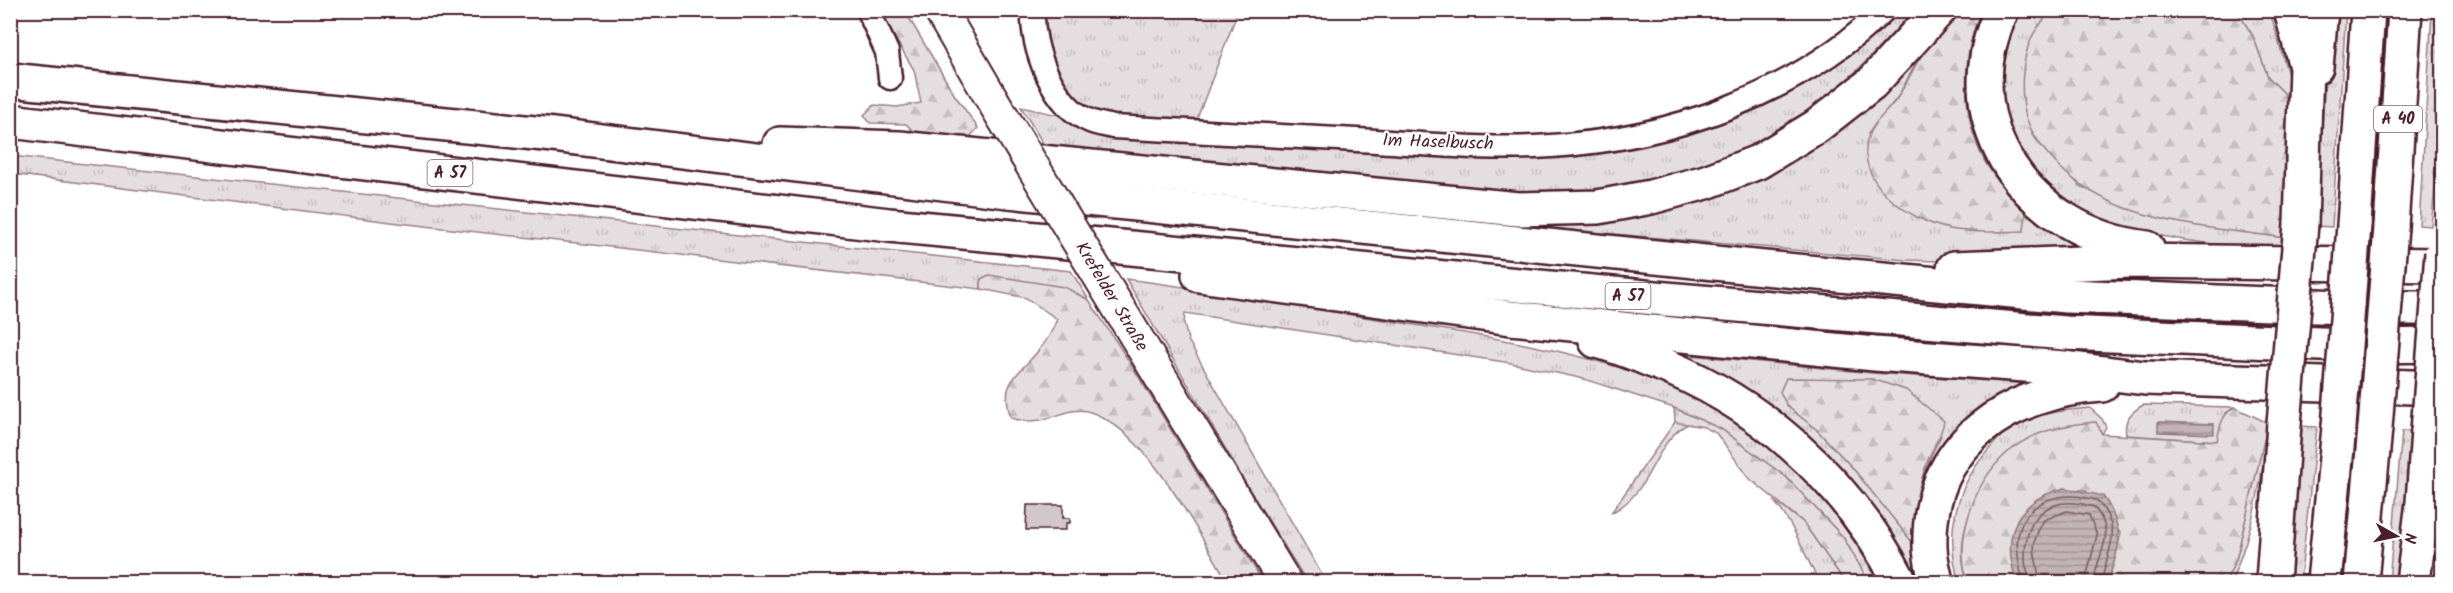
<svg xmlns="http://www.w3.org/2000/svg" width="2453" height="593" font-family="Kalam,sans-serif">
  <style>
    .grass { fill: url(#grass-tufts); stroke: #987e86; stroke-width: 1.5; fill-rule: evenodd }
    .forest { fill: url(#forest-firs); stroke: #987e86; stroke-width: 1.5 }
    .water { fill: url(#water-rules); stroke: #91787e; stroke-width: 1.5 }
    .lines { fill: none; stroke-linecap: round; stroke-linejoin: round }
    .shore { stroke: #7a5a63; stroke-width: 1.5 }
    .building { fill: #d2c7cb; stroke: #4a1f2b; stroke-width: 1.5 }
    .street-casing { stroke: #4a1f2b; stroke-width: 27 }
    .secondary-casing { stroke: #4a1f2b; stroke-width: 36 }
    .highway-casing { stroke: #4a1f2b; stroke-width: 38 }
    .street { stroke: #fff; stroke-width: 22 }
    .secondary { stroke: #fff; stroke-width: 32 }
    .highway { stroke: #fff; stroke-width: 33 }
    .secondary-bridge-casing { stroke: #4a1f2b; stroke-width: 36; stroke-linecap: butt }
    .highway-bridge-casing { stroke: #4a1f2b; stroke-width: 38; stroke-linecap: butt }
    .secondary-bridge { stroke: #fff; stroke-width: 32 }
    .highway-bridge { stroke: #fff; stroke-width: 33 }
    .labels { text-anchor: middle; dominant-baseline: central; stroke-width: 4.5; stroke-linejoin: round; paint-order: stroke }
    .shield { fill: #fff; stroke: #80626b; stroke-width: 1.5 }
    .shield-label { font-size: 16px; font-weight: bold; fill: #4a1f2b }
    .street-label { font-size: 18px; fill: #4a1f2b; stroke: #fff }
  </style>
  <defs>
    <pattern id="grass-tufts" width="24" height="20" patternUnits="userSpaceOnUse" patternTransform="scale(1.5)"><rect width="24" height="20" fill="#e5dee0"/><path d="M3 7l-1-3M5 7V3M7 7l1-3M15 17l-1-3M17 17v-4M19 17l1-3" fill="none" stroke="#c6bec0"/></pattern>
    <pattern id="forest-firs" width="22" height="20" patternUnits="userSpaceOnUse" patternTransform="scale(1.5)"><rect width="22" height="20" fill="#e5dee0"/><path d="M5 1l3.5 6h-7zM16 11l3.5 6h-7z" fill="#c6bec0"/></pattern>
    <pattern id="water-rules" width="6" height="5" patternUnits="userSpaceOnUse" patternTransform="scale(1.5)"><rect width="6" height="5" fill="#c1b3b6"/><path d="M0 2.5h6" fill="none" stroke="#9f9194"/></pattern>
  </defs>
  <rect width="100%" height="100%" fill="#fff"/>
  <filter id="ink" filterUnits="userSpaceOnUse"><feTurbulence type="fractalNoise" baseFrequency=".0167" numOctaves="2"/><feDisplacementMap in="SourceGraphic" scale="12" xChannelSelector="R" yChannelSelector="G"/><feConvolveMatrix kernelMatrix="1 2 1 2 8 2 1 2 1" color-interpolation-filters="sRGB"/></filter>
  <g filter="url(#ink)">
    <g class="grass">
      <path d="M1992,10l-14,94 102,139 -9,-1 -2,13 -105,7 -57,-2 -372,-33 1,-7 56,5 1,-10 116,-25 226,-161 -38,69 -29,36 59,87 22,8 74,2 3,-21c-15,-15 -32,-31 -42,-50 -23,-44 -23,-104 -3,-149z"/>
      <polygon points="1039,11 1238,11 1195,124 1113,120 1090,113 1056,78"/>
      <path d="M1892,11h21c-30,32 -59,66 -94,93 -67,50 -153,82 -236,88 -41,2 -83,-1 -124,-3l-412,-39 -26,-43 47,10 428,37 228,-37z"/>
      <path d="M2022,11h28l-18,26v98l48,51 48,23 43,12 114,17 -1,14c-102,-12 -258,-16 -280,-145 -4,-31 0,-70 18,-96z"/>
      <polygon points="2237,11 2270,11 2290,82 2290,193 2285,94 2268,77 2253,36"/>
      <polygon points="2329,11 2346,11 2332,227 2316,226"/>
      <polygon points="2432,11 2442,11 2441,134 2431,226 2419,225"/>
      <polygon points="11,156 1071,271 1089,300 1064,287 981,279 981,289 399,223 11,174"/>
      <path d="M1126,279c84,10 167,27 251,40 89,14 180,27 265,56 101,34 188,114 236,207h-9l-26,-45 -57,-60 -65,-48 -47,-21 -90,-29 -73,-16 -326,-50 -1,11 4,16 138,242h-19l-58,-93z"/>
      <path d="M1659,352l213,21 160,11 -60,38 -44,160h-20l-30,-50zM1787,406l154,30c-20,35 -27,70 -25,110l-64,-79 -36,-38z"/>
      <path d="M2143,405l91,2 -9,7 -8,27 -91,-6c-3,-15 5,-23 17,-30z"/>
      <path d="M2090,408l12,11 4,8 -4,7 -95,19c-29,38 -57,81 -39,129h-9c-15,-50 -3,-97 32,-135 7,-8 17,-20 27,-24 21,-10 49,-13 72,-15z"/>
      <path d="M1675,422l15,1c-38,17 -35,68 -79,90z"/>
      <path d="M2268,423c-5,55 -15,109 -37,159h-6l11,-22z"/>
      <polygon points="2352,425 2361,426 2346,582 2339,582"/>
      <polygon points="2299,426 2317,427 2300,582 2286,582"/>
      <polygon points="2402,431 2416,431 2403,582 2389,582"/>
      <path d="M2442,450v132c-13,-40 -3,-90 0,-132z"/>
      <path d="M1774,501l29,21 42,60h-26c-15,-28 -24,-56 -45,-81z"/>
    </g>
    <g class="forest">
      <polygon points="879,11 905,11 954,94 978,128 967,140 917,135 906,124 870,123 864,115 874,105 897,107 921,103 914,70"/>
      <path d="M1951,11h30c-20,45 -20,105 3,149 10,19 27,35 42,50l-2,21c-25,1 -50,2 -74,-2 -40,-8 -96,-46 -82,-92 4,-15 22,-27 30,-40 18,-30 30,-60 53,-86z"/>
      <path d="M2050,11h187l16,25 15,41 17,17 5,27 -5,117c-80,-12 -176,-14 -233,-79 -12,-14 -20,-24 -26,-42 -6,-24 -5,-57 6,-80 4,-9 13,-18 18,-26z"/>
      <path d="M989,275l75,12 25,13 45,69 129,213h-35c-30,-49 -82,-155 -141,-171 -23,-5 -43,18 -76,7 -12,-37 6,-41 27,-67 8,-9 15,-21 19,-32l-31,-21 -45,-9v-10z"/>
      <path d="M1786,378l86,1 34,11 38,31c-2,13 -8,22 -14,34 -13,29 -15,61 -14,92l-64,-80 -36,-38 -29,-23 -7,-14z"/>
      <path d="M2234,407l34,16 -32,137 -11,22h-118l14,-48 -36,-44c-59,-5 -87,38 -68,92h-49c-15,-41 6,-100 39,-129 24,-21 58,-29 89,-31l6,12 115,7c3,-16 4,-24 17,-34z"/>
      <polygon points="1674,408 1721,429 1786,477 1843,537 1869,582 1845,582 1803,522 1750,479 1716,433 1704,427 1675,422"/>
    </g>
    <g class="water">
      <polygon points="2158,422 2214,424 2214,434 2158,432"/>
      <path d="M2065,488l38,8c22,32 18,51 4,86h-90c-17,-47 -1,-82 48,-94z"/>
    </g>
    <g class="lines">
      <g class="shore">
        <path d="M2022,582c-1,-15 -7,-29 -4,-45 7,-40 48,-47 80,-36 27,34 8,47 4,81"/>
        <path d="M2030,582c0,-7 -5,-14 -5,-22 -1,-45 25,-67 69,-53 25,30 2,45 0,75"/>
        <path d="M2039,582c-1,-28 -13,-32 5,-62l23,-9 22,4 8,20 -12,47"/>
      </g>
    </g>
    <polygon class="building" points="1027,505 1063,505 1063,518 1070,518 1070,523 1066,523 1066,530 1026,530"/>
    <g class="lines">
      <defs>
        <g id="street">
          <polyline points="868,10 887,52 890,78"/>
          <path d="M1033,10c-2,38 20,96 57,111 7,3 15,4 23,6 81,4 162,8 244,13 64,3 130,11 194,6 120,-7 246,-52 333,-136"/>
        </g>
        <g id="secondary">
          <polyline points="940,10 993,101"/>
          <polyline points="1135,335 1285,582"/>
        </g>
        <g id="highway">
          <path d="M2002,10c-54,114 28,224 145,238"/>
          <polyline points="2291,10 2306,67 2301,224"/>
          <polyline points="2316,67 2321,10"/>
          <polyline points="10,80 545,134 1008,191 1764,268 2066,296 2369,308 2442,308"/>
          <polyline points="10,121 889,225 1666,299 2065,333 2368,346 2442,345"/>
          <polyline points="780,144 899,148 1518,209 1598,207 1651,197 1706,182 1758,162 1817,126 1872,83 1939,10"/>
          <polyline points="2354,225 2368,10"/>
          <polyline points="2391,227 2405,10"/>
          <polyline points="1954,268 2132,261 2442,265"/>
          <polyline points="1199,275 1511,318 1875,354 2065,368 2145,378 2442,388"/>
          <path d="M1596,341c18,4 35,11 52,18 109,40 199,120 252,223"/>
          <path d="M1936,582c-2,-11 -6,-24 -6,-36 -3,-103 79,-155 172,-161"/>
          <polyline points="2273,582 2284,424"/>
          <polyline points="2324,582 2339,427"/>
          <polyline points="2361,582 2375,428"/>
          <polyline points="2413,582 2423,502 2428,431"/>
        </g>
      </defs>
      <use href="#street" class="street-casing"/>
      <use href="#secondary" class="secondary-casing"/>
      <use href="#highway" class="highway-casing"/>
      <use href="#street" class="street"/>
      <use href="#secondary" class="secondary"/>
      <use href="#highway" class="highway"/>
      <defs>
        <polyline id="secondary-bridge" points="993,101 1135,335"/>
        <g id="highway-bridge">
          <polyline points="2284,424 2301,224"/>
          <polyline points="2339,427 2354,225"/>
          <polyline points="2375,428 2391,227"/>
          <polyline points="2428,431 2442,253"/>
        </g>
      </defs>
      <use href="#secondary-bridge" class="secondary-bridge-casing"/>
      <use href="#highway-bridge" class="highway-bridge-casing"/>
      <use href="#secondary-bridge" class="secondary-bridge"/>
      <use href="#highway-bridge" class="highway-bridge"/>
    </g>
  </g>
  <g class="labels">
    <g class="shield">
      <rect x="2374" y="106" width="48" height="26" rx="4.5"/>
      <rect x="427.5" y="160" width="45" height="26" rx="4.5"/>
      <rect x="1605.5" y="283" width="45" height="26" rx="4.5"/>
    </g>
    <g class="shield-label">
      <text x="2398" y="119">A 40</text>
      <text x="450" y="173">A 57</text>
      <text x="1628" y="296">A 57</text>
    </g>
    <g class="street-label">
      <text transform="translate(1438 143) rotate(2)">Im Haselbusch</text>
      <text transform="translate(1111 297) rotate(59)">Krefelder Straße</text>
    </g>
  </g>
  <rect width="2453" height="593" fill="none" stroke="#fff" stroke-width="36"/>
  <rect x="18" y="18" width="2417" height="557" fill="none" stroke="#4a1f2b" stroke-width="2" filter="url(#ink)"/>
  <g transform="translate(2396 536) rotate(99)" stroke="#ffffff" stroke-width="4.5" paint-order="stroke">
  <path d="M0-4.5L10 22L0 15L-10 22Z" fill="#4a1f2b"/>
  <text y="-9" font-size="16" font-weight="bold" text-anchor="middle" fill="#4a1f2b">N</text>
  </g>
</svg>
